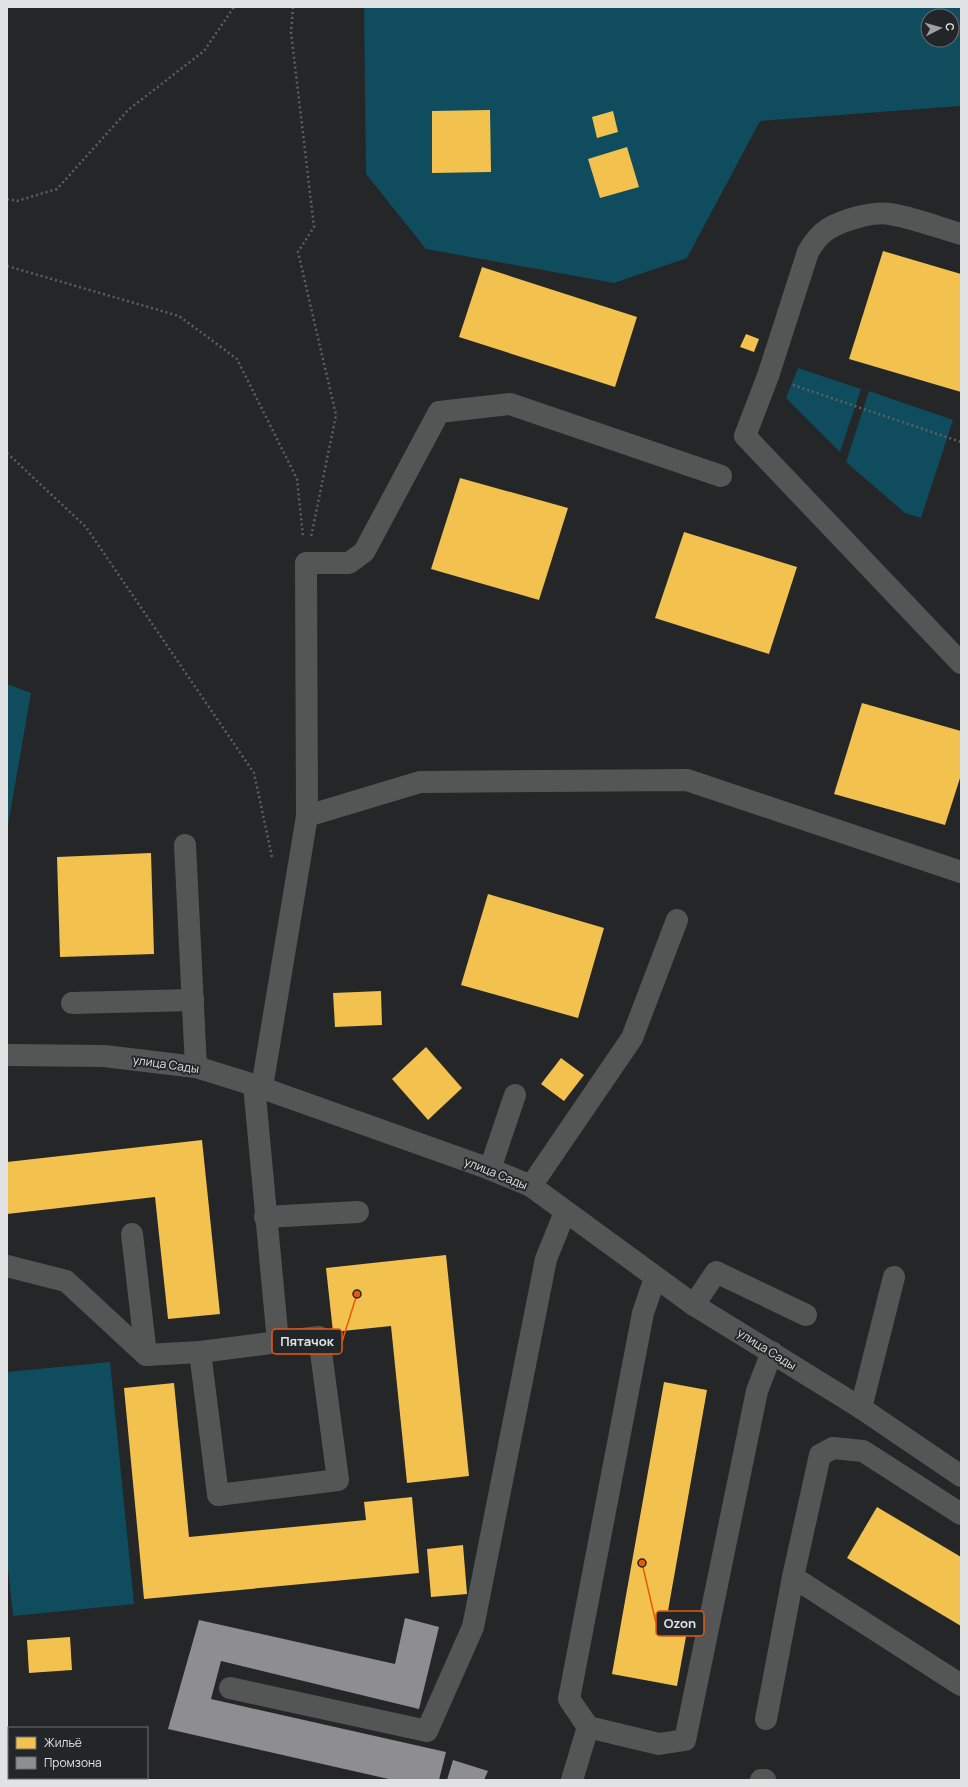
<svg xmlns="http://www.w3.org/2000/svg" width="968" height="1787" font-family="Manrope,sans-serif">
  <style>
    .green { fill: #0f4c5e; fill-rule: evenodd }
    .homes { fill: #f2c14e }
    .industry { fill: #8d8d92 }
    .lines { fill: none; stroke-linecap: round; stroke-linejoin: round }
    .path { stroke: #5e5f60; stroke-width: 2.5; stroke-dasharray: 2 3; stroke-linecap: butt }
    .minor { stroke: #545656; stroke-width: 22 }
    .labels { text-anchor: middle; dominant-baseline: central; stroke-width: 4; stroke-linejoin: round; paint-order: stroke }
    .street-label { font-size: 12px; fill: #e0e2e3; stroke: #232628 }
    .leader { fill: none; stroke: #e8590c; stroke-width: 1.5 }
    .callout-dot { fill: #e8590c; stroke: #232628; stroke-width: 1.5 }
    .callout { fill: #232628; stroke: #e8590c; stroke-width: 1.5 }
    .callout-label { font-size: 13px; text-anchor: middle; font-weight: bold; fill: #e0e2e3 }
  </style>
  <rect width="100%" height="100%" fill="#242627"/>
  <g class="green">
    <path d="M364,7h597v99l-201,15 -73,137 -73,25 -188,-34 -60,-75zM928,16h24v24h-24z"/>
    <polygon points="798,368 861,389 840,452 786,398"/>
    <polygon points="869,391 953,420 921,518 905,513 846,462"/>
    <polygon points="7,684 31,693 7,831"/>
    <polygon points="110,1362 134,1604 13,1616 7,1559 7,1372"/>
  </g>
  <g class="homes">
    <polygon points="490,110 491,172 432,173 432,111"/>
    <polygon points="613,111 618,132 597,138 592,117"/>
    <polygon points="627,147 639,187 600,198 588,159"/>
    <polygon points="883,251 961,274 961,392 849,359"/>
    <polygon points="482,267 637,317 615,387 459,337"/>
    <polygon points="746,334 759,339 754,352 740,347"/>
    <polygon points="460,478 568,508 539,600 431,569"/>
    <polygon points="684,532 797,567 769,654 655,618"/>
    <polygon points="862,703 961,731 961,775 945,825 834,794"/>
    <polygon points="151,853 154,954 60,957 57,857"/>
    <polygon points="488,894 604,928 578,1018 461,985"/>
    <polygon points="381,991 382,1025 335,1027 333,993"/>
    <polygon points="426,1047 462,1088 428,1120 392,1079"/>
    <polygon points="561,1058 584,1075 564,1101 541,1084"/>
    <polygon points="202,1140 220,1314 168,1319 155,1197 7,1214 7,1162"/>
    <polygon points="446,1255 469,1476 407,1483 391,1326 333,1332 326,1268"/>
    <polygon points="664,1382 707,1390 665,1628 687,1631 677,1686 612,1674"/>
    <polygon points="174,1383 189,1537 366,1520 364,1502 412,1497 419,1573 144,1599 124,1388"/>
    <polygon points="877,1507 961,1557 961,1626 847,1558"/>
    <polygon points="463,1545 467,1594 431,1597 427,1549"/>
    <polygon points="70,1637 72,1670 29,1673 27,1640"/>
  </g>
  <g class="industry">
    <polygon points="405,1618 439,1627 419,1709 221,1661 211,1699 446,1752 439,1780 393,1780 168,1729 199,1620 395,1664"/>
    <polygon points="453,1760 488,1771 484,1780 447,1780"/>
  </g>
  <g class="lines">
    <g class="path">
      <polyline points="293,7 291,32 314,227 298,252 336,415 311,537"/>
      <polyline points="7,199 17,201 57,189 128,110 204,51 234,7"/>
      <polyline points="7,266 179,316 237,359 297,479 303,537"/>
      <polyline points="793,385 961,442"/>
      <polyline points="7,453 86,527 254,773 272,857"/>
    </g>
    <g class="minor">
      <path d="M961,234c-21,-6 -50,-17 -71,-20 -17,-3 -47,6 -62,15 -9,6 -15,14 -20,23l-40,124 -23,60 216,227"/>
      <polyline points="307,816 420,782 687,780 961,872"/>
      <polyline points="185,845 196,1067"/>
      <polyline points="72,1003 193,1000"/>
      <polyline points="7,1055 104,1056 196,1067 254,1085 490,1169 531,1186 694,1305 861,1408 961,1476"/>
      <polyline points="262,1087 307,816 306,563 349,563 364,552 439,412 510,404 721,476"/>
      <polyline points="490,1169 515,1095"/>
      <polyline points="531,1186 632,1038 677,920"/>
      <polyline points="265,1217 358,1212"/>
      <polyline points="132,1234 146,1355"/>
      <polyline points="7,1266 66,1281 146,1355 200,1352 278,1342 254,1085"/>
      <polyline points="655,1278 643,1313 569,1699 588,1727 659,1744 685,1740 757,1391 772,1352"/>
      <polyline points="694,1305 716,1272 806,1315"/>
      <polyline points="200,1352 218,1495 338,1480 319,1337 278,1342"/>
      <polyline points="861,1408 894,1277"/>
      <polyline points="793,1577 961,1685"/>
      <polyline points="230,1688 427,1731 473,1627 546,1259 565,1212"/>
      <polyline points="766,1719 793,1577 820,1455 833,1448 863,1451 961,1514"/>
      <polyline points="572,1780 588,1727 580,1715"/>
      <polyline points="761,1780 765,1780"/>
    </g>
  </g>
  <g class="labels">
    <g class="street-label">
      <text transform="translate(166 1064) rotate(8)">улица Сады</text>
      <text transform="translate(496 1173) rotate(22)">улица Сады</text>
      <text transform="translate(767 1349) rotate(32)">улица Сады</text>
    </g>
  </g>
  <path class="leader" d="M357 1294L342 1342M642 1563L656 1623"/>
  <g class="callout-dot">
    <circle cx="357" cy="1294" r="4"/>
    <circle cx="642" cy="1563" r="4"/>
  </g>
  <g class="callout">
    <rect x="272" y="1329" width="70" height="25" rx="4"/>
    <rect x="656" y="1611" width="48" height="25" rx="4"/>
  </g>
  <g class="callout-label">
    <text x="307" y="1346">Пятачок</text>
    <text x="680" y="1628">Ozon</text>
  </g>
  <rect width="968" height="1787" fill="none" stroke="#e0e2e3" stroke-width="16"/>
  <rect x="8" y="1727" width="140" height="52" fill="#232628" stroke="#6f7173"/>
  <rect x="16" y="1737" width="20" height="12" fill="#f2c14e" stroke="#6f7173"/>
  <text x="44" y="1747" font-size="12" fill="#e0e2e3">Жильё</text>
  <rect x="16" y="1757" width="20" height="12" fill="#8d8d92" stroke="#6f7173"/>
  <text x="44" y="1767" font-size="12" fill="#e0e2e3">Промзона</text>
  <g transform="translate(940 28) rotate(84)"><circle r="19" fill="#232628" stroke="#6f7173"/>
  <path d="M0-3L7 15L0 10L-7 15Z" fill="#9ea0a1"/>
  <text y="-6" font-size="11" font-weight="bold" text-anchor="middle" fill="#e0e2e3">С</text>
  </g>
</svg>
